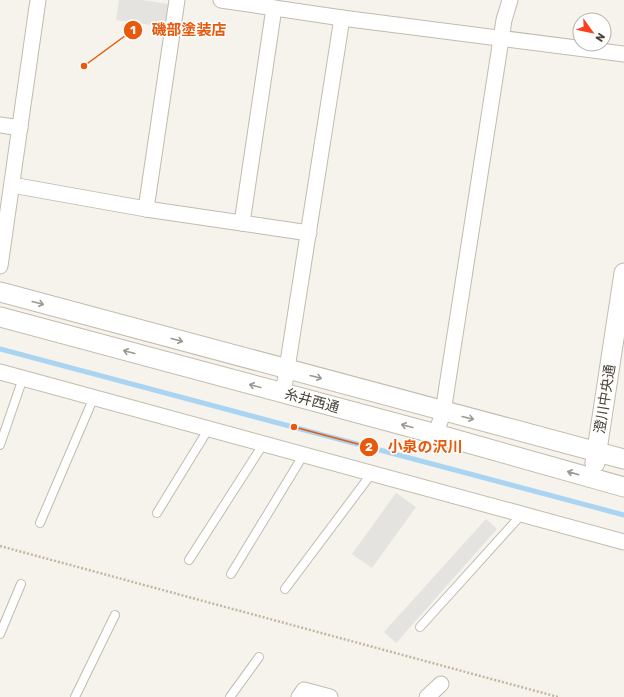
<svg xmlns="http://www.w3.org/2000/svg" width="624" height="697" font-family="Rubik,'Noto Sans JP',sans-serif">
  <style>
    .parking { fill: #e5e3e0 }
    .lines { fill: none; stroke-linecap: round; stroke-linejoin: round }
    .stream { stroke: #a9d4f2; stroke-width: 5 }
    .service-casing { stroke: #c2bbae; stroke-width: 10 }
    .minor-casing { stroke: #c2bbae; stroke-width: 17 }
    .tertiary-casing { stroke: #c2bbae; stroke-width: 21 }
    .path { stroke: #c4b79f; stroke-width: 2.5; stroke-dasharray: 2 2; stroke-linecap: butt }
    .service { stroke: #fff; stroke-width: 8 }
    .minor { stroke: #fff; stroke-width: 15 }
    .tertiary { stroke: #fff; stroke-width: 19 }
    .oneway { stroke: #9c9892 }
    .labels { text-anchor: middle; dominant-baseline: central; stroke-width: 3; stroke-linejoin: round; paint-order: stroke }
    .street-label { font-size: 14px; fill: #4b4439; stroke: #fff }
    .leader { fill: none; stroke: #e8590c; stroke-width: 1.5 }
    .callout-dot { fill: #e8590c; stroke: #fff; stroke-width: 1.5 }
    .mark-label { font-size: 12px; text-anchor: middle; font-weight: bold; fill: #fff }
    .callout-label { font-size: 15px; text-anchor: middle; font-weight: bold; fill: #e8590c; stroke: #fff; stroke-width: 3; stroke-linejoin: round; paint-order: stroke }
  </style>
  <rect width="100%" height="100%" fill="#f6f3ec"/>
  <g class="parking">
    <polygon points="119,0 142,0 168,4 165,27 116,20"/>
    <polygon points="396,493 416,507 372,568 352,554"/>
    <polygon points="486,519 497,529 396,643 384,632"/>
  </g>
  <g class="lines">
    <polyline class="stream" points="0,349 624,515"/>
    <defs>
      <g id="service">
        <polyline points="0,445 23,378"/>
        <polyline points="157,513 209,428"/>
        <polyline points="40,523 94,397"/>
        <polyline points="189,560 264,443"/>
        <polyline points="231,574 304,454"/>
        <polyline points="285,589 372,473"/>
        <polyline points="420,627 523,513"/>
        <polyline points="0,634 21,584"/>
        <polyline points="75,697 115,615"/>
        <polyline points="230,697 259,657"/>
      </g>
      <g id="minor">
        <polyline points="221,0 342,18 624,54"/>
        <polyline points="0,125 20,128"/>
        <polyline points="12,185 146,209 309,233"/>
        <polyline points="146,209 177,0"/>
        <polyline points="242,223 274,8"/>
        <polyline points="0,266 38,0"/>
        <polyline points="0,372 624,542"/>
        <polyline points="283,394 342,18"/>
        <polyline points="436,434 443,412 504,20 510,0"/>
        <polyline points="299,697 304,690 330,697"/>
        <polyline points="427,697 441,684"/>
      </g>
      <g id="tertiary">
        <polyline points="0,292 624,459"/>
        <polyline points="0,317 436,434 624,487"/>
        <polyline points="595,463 624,273"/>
      </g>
    </defs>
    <use href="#service" class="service-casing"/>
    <use href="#minor" class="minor-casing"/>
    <use href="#tertiary" class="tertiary-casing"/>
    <polyline class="path" points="0,546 558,697"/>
    <use href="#service" class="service"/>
    <use href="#minor" class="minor"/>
    <use href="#tertiary" class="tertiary"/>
  </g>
  <defs><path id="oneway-shaft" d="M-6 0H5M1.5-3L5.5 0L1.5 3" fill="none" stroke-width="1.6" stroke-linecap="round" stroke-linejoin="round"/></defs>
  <g class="oneway">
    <use href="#oneway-shaft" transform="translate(38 303) rotate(15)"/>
    <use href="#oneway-shaft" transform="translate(177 340) rotate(15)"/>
    <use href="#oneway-shaft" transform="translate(129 352) rotate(-165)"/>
    <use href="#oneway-shaft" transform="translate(316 377) rotate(15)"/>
    <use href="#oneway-shaft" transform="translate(255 386) rotate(-165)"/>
    <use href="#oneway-shaft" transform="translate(468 418) rotate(14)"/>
    <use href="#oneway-shaft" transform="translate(407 426) rotate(-165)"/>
    <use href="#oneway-shaft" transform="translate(573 473) rotate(-164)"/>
  </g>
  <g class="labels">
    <g class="street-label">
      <text transform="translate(605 399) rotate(-81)">澄川中央通</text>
      <text transform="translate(312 401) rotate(15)">糸井西通</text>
    </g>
  </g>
  <path class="leader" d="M84 66L133 30M294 427L369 447"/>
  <g class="callout-dot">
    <circle cx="84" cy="66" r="4"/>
    <circle cx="294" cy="427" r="4"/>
    <circle cx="133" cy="30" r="10"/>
    <circle cx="369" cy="447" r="10"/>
  </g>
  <g class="mark-label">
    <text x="133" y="34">1</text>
    <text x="369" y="451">2</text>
  </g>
  <g class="callout-label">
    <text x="189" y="35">磯部塗装店</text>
    <text x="425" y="452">小泉の沢川</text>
  </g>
  <g transform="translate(592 32) rotate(123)"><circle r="19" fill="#ffffff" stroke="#b7b4b0"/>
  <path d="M0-3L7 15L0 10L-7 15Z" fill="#fc3f1d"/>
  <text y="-6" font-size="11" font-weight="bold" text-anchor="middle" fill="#4b4439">N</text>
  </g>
</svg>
